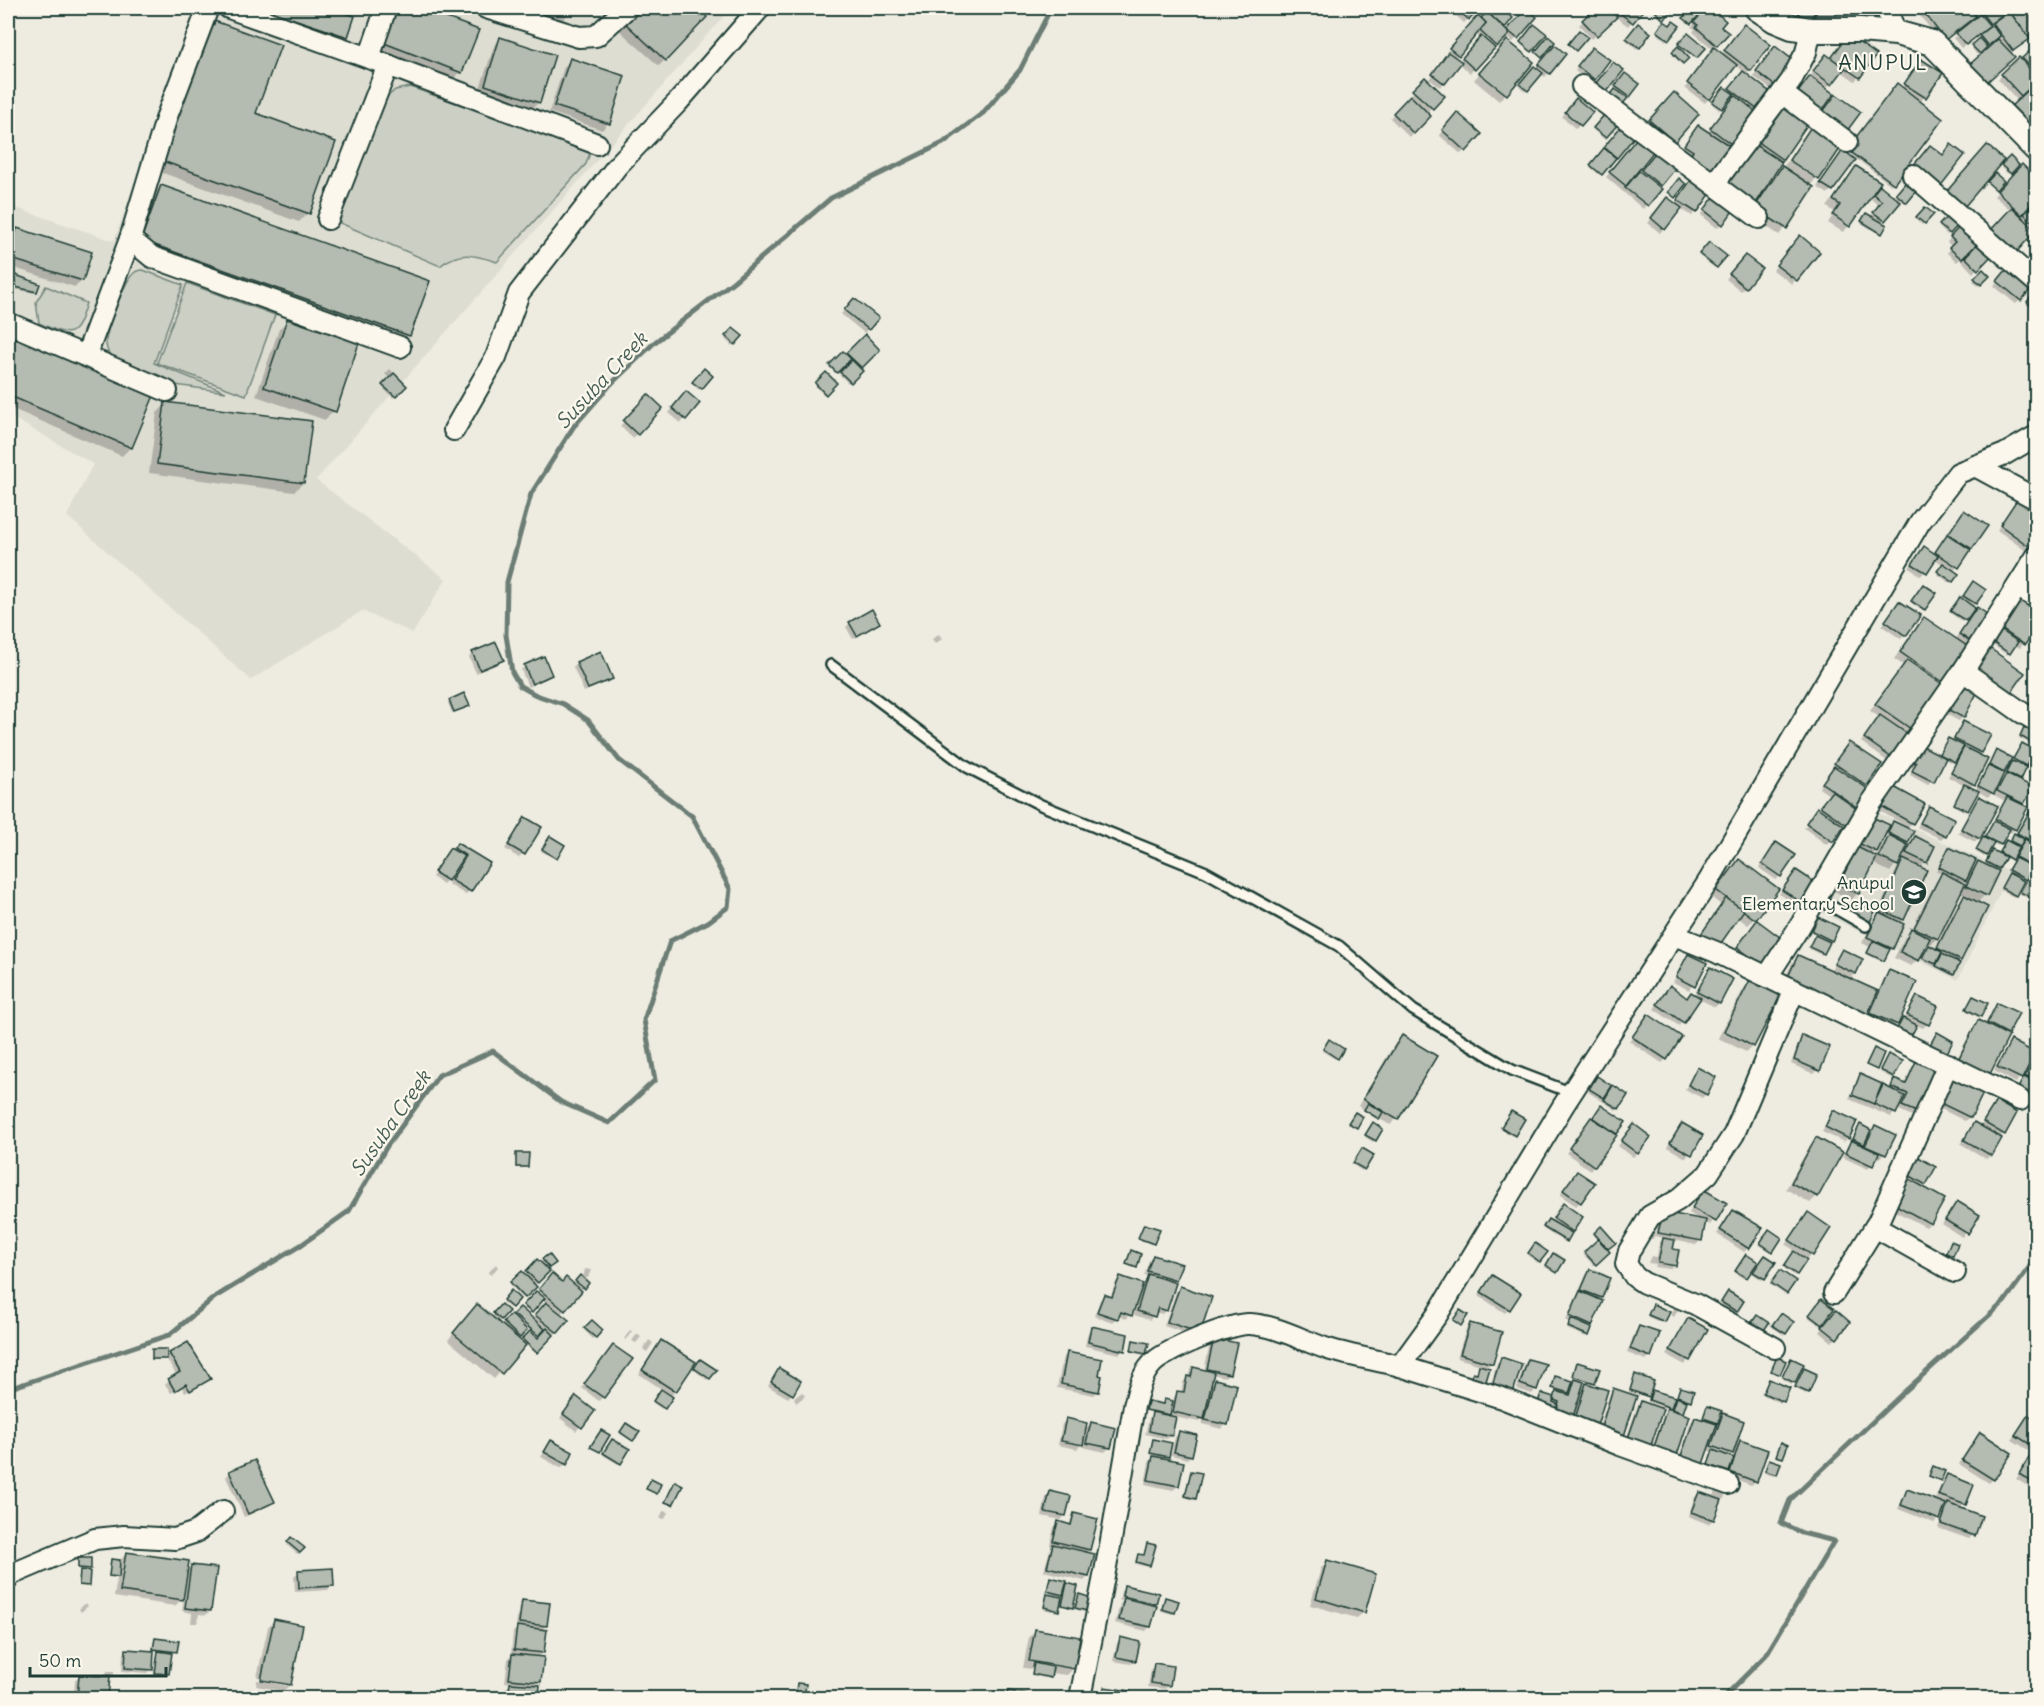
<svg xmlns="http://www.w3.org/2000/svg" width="2044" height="1706" font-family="Delius,sans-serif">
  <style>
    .built { fill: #ddddd2 }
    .green { fill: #cbcfc4; stroke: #75867c; stroke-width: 1.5 }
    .shadow { fill: #0003; fill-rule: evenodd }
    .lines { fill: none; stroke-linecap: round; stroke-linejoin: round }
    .stream { stroke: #6c7d74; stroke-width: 5 }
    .building { fill: #b4bbb0; stroke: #1f3d34; stroke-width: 1.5 }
    .service-casing { stroke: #1f3d34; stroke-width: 14 }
    .minor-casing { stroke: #1f3d34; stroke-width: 24 }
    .tertiary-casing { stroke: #1f3d34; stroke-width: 28 }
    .service { stroke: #fbf7ec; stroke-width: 9 }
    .minor { stroke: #fbf7ec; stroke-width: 20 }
    .tertiary { stroke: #fbf7ec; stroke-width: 24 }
    .labels { text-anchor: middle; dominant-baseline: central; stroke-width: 4.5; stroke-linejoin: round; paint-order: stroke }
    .poi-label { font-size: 18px; fill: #1f3d34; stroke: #fbf7ec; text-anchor: end }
    .water-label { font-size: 20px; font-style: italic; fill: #455d54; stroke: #fbf7ec }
    .quarter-label { font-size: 21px; letter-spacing: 1.5px; fill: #1f3d34; stroke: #fbf7ec }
  </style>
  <rect width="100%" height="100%" fill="#eeece1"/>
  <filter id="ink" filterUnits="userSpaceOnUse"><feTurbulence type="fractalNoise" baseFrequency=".0167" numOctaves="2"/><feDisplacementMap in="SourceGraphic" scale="12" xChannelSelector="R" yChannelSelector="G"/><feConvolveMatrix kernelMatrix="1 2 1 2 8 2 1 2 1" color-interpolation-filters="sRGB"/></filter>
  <g filter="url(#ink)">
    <g class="built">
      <polygon points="196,8 731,8 316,480 446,579 413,633 362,611 251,680 67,516 93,464 8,415 8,229 16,208 114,241"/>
      <polygon points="1872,810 2010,872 1958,980 1818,911"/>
    </g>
    <g class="green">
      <path d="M410,87l181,63 -5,14 -89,98c-23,-7 -37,-12 -57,4l-100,-43 2,-14 42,-109 11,-10z"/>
      <path d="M143,270l40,15 -29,78 72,29 -51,-7 -65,-30c-3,-4 -4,-8 -4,-13 0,-12 19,-62 28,-69 2,-2 6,-3 9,-3z"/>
      <polygon points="187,283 275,315 246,395 157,363"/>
      <path d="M46,286l40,17c-11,37 -14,34 -47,20l-3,-21z"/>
    </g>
    <g class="shadow">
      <polygon points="271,8 349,8 343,14 346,36 340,43 268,18"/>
      <polygon points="389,8 416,8 477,31 461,72 454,78 374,47"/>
      <polygon points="524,8 573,8 562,21"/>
      <polygon points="642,8 695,8 705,17 659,66 620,31"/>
      <polygon points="1452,8 1479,8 1464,23 1450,10"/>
      <polygon points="1504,8 1521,8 1513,16"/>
      <polygon points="1597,8 1616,8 1611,13 1614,16 1619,8 1643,8 1628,26 1616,17 1592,39 1579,25"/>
      <polygon points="1658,8 1670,8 1672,9 1662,20 1654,12"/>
      <polygon points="1709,8 1725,8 1717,15 1719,27 1726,34 1713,48 1721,55 1740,30 1750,70 1745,75 1773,96 1713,174 1681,150 1694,131 1707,133 1734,98 1731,96 1719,110 1712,104 1724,89 1728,92 1744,72 1735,65 1705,103 1685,88 1714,50 1693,32 1695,29 1691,27"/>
      <polygon points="1777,8 1797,8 1787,17"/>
      <polygon points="1803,8 1818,8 1802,24 1794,17"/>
      <polygon points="1863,8 1876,8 1879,11 1867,23 1857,14"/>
      <polygon points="1909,8 1920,8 1914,13"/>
      <polygon points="1930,8 1968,8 1974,16 1941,42 1920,16"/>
      <path d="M1979,8h57v21l-9,8 -3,5 -15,12 -13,-16 -19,17 -6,-8 9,-8 -3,-4 -16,13 -8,-10 28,-23 -2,-2 3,-2zM2004,12l1,3 -16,13 -2,-3z"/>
      <path d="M1500,9l11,9 -9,11 3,3 17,-19 -5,25 -4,4 -7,-6 -36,37 -11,-10 -19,24 -11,-8 19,-24 -2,-2 28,-32 7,-1 6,-6 4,4zM1475,33l6,6 -22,23 -5,-3z"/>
      <polygon points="1665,23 1670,27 1678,27 1666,41 1657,34"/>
      <polygon points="1638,25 1649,34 1637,49 1626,40"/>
      <polygon points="1535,26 1544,34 1530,52 1520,44"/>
      <polygon points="1688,35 1704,48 1694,58 1678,47"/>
      <polygon points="501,39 539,102 532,109 479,91 494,46"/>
      <polygon points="1501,48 1532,62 1499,101 1474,80"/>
      <polygon points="1678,49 1687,58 1681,64 1672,55"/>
      <polygon points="1551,51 1564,54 1545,77 1540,74 1525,92 1519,86"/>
      <polygon points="2032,51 2036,55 2036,125 2027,133 2018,101 1998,79 2019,59 2021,61"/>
      <polygon points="1772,52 1796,64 1774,92 1753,76"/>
      <polygon points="1588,53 1594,79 1590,83 1575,71"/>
      <polygon points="1875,56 1855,81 1841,71 1825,90 1806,82 1822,60"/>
      <polygon points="570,60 608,123 602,130 549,112 564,67"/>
      <polygon points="1921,61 1941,73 1920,103 1941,119 1891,185 1846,151 1901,89"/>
      <polygon points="1625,75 1629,96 1618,107 1614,92 1617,90 1615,88"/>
      <polygon points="1425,79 1443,96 1426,113 1429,116 1409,137 1390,118"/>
      <polygon points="1670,98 1674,141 1670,145 1647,125"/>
      <polygon points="1572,104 1591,112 1576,129 1562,117"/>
      <polygon points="1776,112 1781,159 1762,190 1765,192 1812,127 1840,147 1810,186 1812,188 1785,228 1779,235 1749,215 1757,200 1720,193"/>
      <polygon points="255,114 308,213 299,222 149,168"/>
      <polygon points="1457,114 1480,134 1461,154 1439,135"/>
      <polygon points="1605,116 1616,125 1604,139 1593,130"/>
      <polygon points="1618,131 1616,157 1600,175 1590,167"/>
      <polygon points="1633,144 1637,170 1640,173 1655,154 1677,164 1643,209 1606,177"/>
      <polygon points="1839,156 1832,190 1828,194 1817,187"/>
      <polygon points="2010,158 2017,165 2008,174 2001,168"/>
      <polygon points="2022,166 2032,176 2036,171 2036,197 2028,206 2030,208 2036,201 2036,228 2035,230 1994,196"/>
      <polygon points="1856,167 1849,226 1843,232 1828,223 1835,212 1827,207"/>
      <polygon points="1910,179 1919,186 1905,203 1901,200 1881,223 1879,234 1861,223 1865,216 1870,217 1879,206 1871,199 1879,189 1895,198"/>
      <polygon points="1690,183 1711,191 1692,216 1680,208 1660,233 1648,223 1664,203 1675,204"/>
      <polygon points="161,186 409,335 400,344 133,249 152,195"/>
      <polygon points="1713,200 1721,224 1717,228 1701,215"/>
      <polygon points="1925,209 1931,214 1922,225 1916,219"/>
      <polygon points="1950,215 1958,223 1947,235 1939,227"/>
      <polygon points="1964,224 1993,252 1973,273 1960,259 1957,262 1947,253 1952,247 1947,242"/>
      <polygon points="17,229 90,253 82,281 75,287 8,266 8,247 11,236"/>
      <polygon points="1796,241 1818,252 1792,284 1773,270"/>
      <polygon points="1709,244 1725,256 1715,268 1699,256"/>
      <polygon points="1741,261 1745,287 1741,291 1726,279"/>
      <polygon points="2007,270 2020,300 2016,304 1994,286"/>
      <polygon points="1983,271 1988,276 1978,286 1973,281"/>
      <polygon points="12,278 36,291 34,293 14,289 14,282 11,281"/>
      <polygon points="2036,292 2036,312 2026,304"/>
      <polygon points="850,304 868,329 864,333 841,314"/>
      <polygon points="288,320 334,411 325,420 256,396 279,329"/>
      <polygon points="733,330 741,336 732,346 725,339"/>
      <polygon points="8,332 131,447 122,456 8,407"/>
      <polygon points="865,336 878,350 859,369 860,371 848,383 837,372 835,373 829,367 843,353 845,356"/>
      <polygon points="390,369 405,386 393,398 382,387 390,379 385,374"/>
      <polygon points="704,370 711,376 699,390 692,384"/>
      <polygon points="826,374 835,383 824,395 815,386"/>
      <polygon points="648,396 661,408 633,438 620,426"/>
      <polygon points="682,397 685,419 681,423 669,413"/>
      <polygon points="166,404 303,483 294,492 149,473 157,413"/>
      <polygon points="2036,473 2036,503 2024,497"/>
      <polygon points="2015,504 2036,519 2036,544 2029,553 1997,530"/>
      <polygon points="1961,516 1986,526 1953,572 1957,574 1952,582 1950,583 1937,574 1943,565 1935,559 1921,576 1909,568 1924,548 1934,554"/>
      <polygon points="1971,585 1984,590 1963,622 1950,613"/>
      <polygon points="1922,587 1924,609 1923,611 1911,603"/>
      <polygon points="1895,607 1905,635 1901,639 1882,626"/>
      <polygon points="2036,607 2036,646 2027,639 2020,648 2014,645 2007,655 1990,643 1994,631"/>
      <polygon points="1974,613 1971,648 1966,645 1939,684 1943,686 1891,757 1887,761 1861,742 1879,717 1870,711 1903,665 1894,659 1918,625 1924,619 1955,640"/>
      <polygon points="850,623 878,623 853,639 846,627"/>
      <polygon points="939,634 942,639 935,644 932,639"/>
      <polygon points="473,653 502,660 498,664 476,673 469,657"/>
      <polygon points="577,663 611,678 607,682 584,692 573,667"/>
      <polygon points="525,666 551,675 546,679 528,687 521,670"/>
      <polygon points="1976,691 1963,717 1959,721 1942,712"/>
      <polygon points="450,701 466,707 452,713 448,703"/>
      <polygon points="1964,722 1980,752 1977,755 1974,784 1969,788 1975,791 1995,753 2003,772 1997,785 2007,775 2020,746 2025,765 2017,781 2023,803 2021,806 2015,829 2011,833 2007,831 1998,846 1993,843 1984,857 1976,852 2005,801 1994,795 1997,789 1988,797 1977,791 1966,812 1954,806 1965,786 1948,777 1955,764 1944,759 1928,785 1910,775 1913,768 1906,764 1914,749 1939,756 1947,741 1952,741"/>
      <polygon points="2025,729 2036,735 2036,742 2034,746 2019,738"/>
      <polygon points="1845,747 1866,785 1863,787 1869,791 1845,824 1827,845 1804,828 1829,795 1819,788"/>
      <polygon points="2036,750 2036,775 2027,770 2036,755 2034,754"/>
      <path d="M1894,788l18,35 -6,6 1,13 -2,2 3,2 8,-9 9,25 -6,6 -16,51 -4,5 -8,24 -10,13 -14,-6 3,-8 -8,-4 14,-26 21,-49 6,-7 -3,-2 -10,13 -18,-9 -14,30 -7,7 -17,-9 17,-35 4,-5 -3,-1 19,-32 19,9 15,1 1,-2 -26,-15zM1884,834l6,2 -12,13zM1881,846l-5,12 -5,-2z"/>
      <polygon points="1980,797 1979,838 1975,842 1958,833"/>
      <polygon points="1929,807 1945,835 1941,839 1917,827"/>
      <path d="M2030,812l6,4v84l-1,2 -15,-8 8,-14 -3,-2 -11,19 -14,-7 10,-17 -2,-1 5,-10 -9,-5 -9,14 -10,24 -8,8 -17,57 -9,15 -29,-15 5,-11 7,1 24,-47 8,-8 -6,-3 -23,46 -7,7 -4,-2 -8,17 -7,6 -17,-8 11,-21 6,-6 25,-50 6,-7 -6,-3 9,-18 4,-4 20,24 10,-10 5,3 7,-13 7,2 7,-12h4zM1968,876l-4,9 -3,-2z"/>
      <polygon points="525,819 540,827 519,858 505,849"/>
      <polygon points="549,839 556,858 555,859 541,851"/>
      <polygon points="457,844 488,863 466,895 448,884 452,875 443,884 432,877 446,854"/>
      <polygon points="1773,848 1780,876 1776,880 1759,868"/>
      <polygon points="1733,867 1755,919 1748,925 1737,917 1718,945 1698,938 1721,905 1711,897"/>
      <polygon points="1792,875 1817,885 1800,908 1779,894"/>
      <polygon points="2036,905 2036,926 2028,921"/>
      <polygon points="1817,920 1831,940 1821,955 1809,949 1817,935 1811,932"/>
      <polygon points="1753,926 1757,968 1735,952"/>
      <polygon points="1842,951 1861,960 1855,974 1849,979 1878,993 1885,976 1890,972 1897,1024 1893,1028 1867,1017 1870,1011 1859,1021 1781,986 1792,963 1799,956 1830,971"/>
      <polygon points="1689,955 1705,964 1689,990 1673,982"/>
      <polygon points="1710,969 1719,1003 1715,1007 1699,999 1679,1026 1654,1009 1666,991 1687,999 1694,996"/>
      <polygon points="1751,981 1753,1046 1746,1052 1718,1038 1744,988"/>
      <polygon points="1917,997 1936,1006 1927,1024 1923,1028 1916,1025 1909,1037 1897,1031"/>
      <polygon points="1972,999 1980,1016 1978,1017 1966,1011"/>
      <polygon points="1997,1004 2007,1033 1953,1067 1972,1029 1978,1022 1985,1025"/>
      <polygon points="1648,1016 1666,1059 1662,1063 1629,1041"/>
      <polygon points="1402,1037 1396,1119 1390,1125 1378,1118 1376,1119 1358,1106 1395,1043"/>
      <polygon points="1803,1037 1818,1070 1814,1074 1791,1064 1799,1041"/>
      <polygon points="2011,1042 2033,1054 2016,1083 1994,1071"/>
      <polygon points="1328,1043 1337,1058 1335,1059 1322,1051"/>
      <polygon points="1887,1057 1893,1076 1891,1078 1880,1072"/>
      <polygon points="2035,1060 2036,1094 2033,1100 2017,1092"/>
      <polygon points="1916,1063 1918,1113 1914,1117 1897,1109 1891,1117 1849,1099 1857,1080 1861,1076 1889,1089 1894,1081 1904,1085 1912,1067"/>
      <polygon points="1698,1069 1706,1094 1702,1098 1685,1089"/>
      <polygon points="1597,1078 1626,1095 1616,1110 1588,1092"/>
      <polygon points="1948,1079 1969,1117 1965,1121 1935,1106"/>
      <polygon points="1996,1103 2003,1134 1987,1159 1961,1144 1974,1124 1980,1127"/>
      <polygon points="1597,1111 1623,1122 1590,1170 1566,1153"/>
      <polygon points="1834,1112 1848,1138 1844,1142 1822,1132"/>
      <polygon points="1509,1114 1513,1135 1512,1136 1500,1129"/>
      <polygon points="1682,1125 1701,1136 1686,1158 1667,1147"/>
      <polygon points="1372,1126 1381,1129 1373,1142 1365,1137"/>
      <polygon points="1860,1126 1871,1132 1875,1127 1884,1154 1880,1158 1876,1156 1868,1169 1842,1157"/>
      <polygon points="1631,1130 1637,1153 1633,1157 1618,1146"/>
      <polygon points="1816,1139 1817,1196 1810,1203 1786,1189 1810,1145"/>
      <polygon points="1361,1151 1364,1169 1362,1171 1353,1165"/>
      <polygon points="517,1154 526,1167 525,1168 515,1168"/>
      <polygon points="1916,1157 1925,1184 1922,1187 1930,1223 1926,1227 1889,1208"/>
      <polygon points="1573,1177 1580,1202 1576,1206 1560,1195"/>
      <polygon points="1703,1191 1725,1203 1710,1225 1704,1222 1700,1241 1696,1245 1674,1240 1672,1251 1674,1265 1670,1269 1655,1267 1656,1264 1648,1263 1651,1256 1657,1257 1659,1243 1664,1238 1654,1236 1653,1239 1642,1238 1644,1232 1656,1234 1659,1218 1702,1221 1689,1213"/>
      <polygon points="1957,1203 1978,1216 1962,1237 1942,1224"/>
      <polygon points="1560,1209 1572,1231 1564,1242 1543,1229 1547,1222 1551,1222"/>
      <polygon points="1730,1216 1748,1248 1744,1252 1717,1234"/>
      <polygon points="1804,1218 1812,1255 1807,1258 1795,1276 1784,1268 1796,1251 1786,1245"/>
      <polygon points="1144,1225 1153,1243 1151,1244 1138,1239"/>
      <polygon points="1601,1228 1614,1243 1606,1250 1608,1252 1593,1265 1583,1254 1598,1241 1593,1235"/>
      <polygon points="1768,1233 1772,1251 1771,1252 1759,1245"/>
      <polygon points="1535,1245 1546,1252 1538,1263 1527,1255"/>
      <polygon points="1552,1256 1556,1272 1555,1273 1545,1267"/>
      <polygon points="1153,1257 1175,1279 1171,1283 1166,1310 1162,1314 1155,1312 1150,1320 1134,1315 1136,1307 1134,1306 1130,1315 1126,1319 1118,1316 1113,1322 1094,1316 1100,1300 1104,1296 1110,1298 1116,1282 1120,1277 1143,1286 1148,1276 1144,1275 1149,1261"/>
      <polygon points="1745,1258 1756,1262 1744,1279 1735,1273"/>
      <polygon points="1764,1258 1774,1262 1762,1280 1753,1274"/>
      <polygon points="543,1260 554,1263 546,1269 548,1271 522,1298 510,1285 522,1273 524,1275 537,1261 540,1263"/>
      <polygon points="496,1264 498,1267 491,1275 488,1273"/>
      <polygon points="585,1269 591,1270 588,1278 583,1278"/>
      <polygon points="1590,1271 1600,1297 1597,1300 1586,1337 1567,1329 1570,1322 1566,1320 1586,1275"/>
      <polygon points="1779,1274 1786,1293 1785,1295 1771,1285"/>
      <path d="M580,1277l7,6 -27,32 7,5 -10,12 -22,21 -10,-9 -31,35 -46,-39 23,-27 20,5 10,-12 6,6 -10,11 4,3 19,-17 12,11 15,-17 -5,-4 -12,14 -7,-5 25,-29 25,6zM527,1328l4,4 -10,11 -5,-4z"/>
      <polygon points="1488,1281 1509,1309 1505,1313 1479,1296"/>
      <polygon points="1180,1287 1210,1298 1194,1336 1164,1326 1176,1292"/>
      <polygon points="511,1293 518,1299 510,1308 502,1302"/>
      <polygon points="1727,1294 1742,1302 1734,1313 1721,1304"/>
      <polygon points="1821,1301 1832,1310 1819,1325 1808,1317"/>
      <polygon points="1676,1305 1681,1305 1674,1317 1671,1315"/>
      <polygon points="1652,1308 1668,1312 1662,1323 1648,1317"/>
      <polygon points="1832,1316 1836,1338 1832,1342 1820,1332"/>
      <polygon points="1779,1317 1792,1323 1784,1335 1772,1327"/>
      <polygon points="1688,1320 1706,1330 1685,1365 1667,1355"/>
      <polygon points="592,1322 601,1330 593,1339 584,1330"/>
      <polygon points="1470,1324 1491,1363 1476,1375 1481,1365 1457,1358 1466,1329"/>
      <polygon points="1092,1328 1123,1350 1119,1354 1085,1346 1088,1332"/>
      <polygon points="1639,1328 1650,1356 1646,1360 1627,1353 1635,1332"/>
      <polygon points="630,1330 632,1331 626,1340 624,1339"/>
      <polygon points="637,1334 641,1337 636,1343 632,1341"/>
      <polygon points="649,1340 653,1343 647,1352 643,1349"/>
      <polygon points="1215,1340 1229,1373 1225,1377 1212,1374 1209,1387 1215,1381 1226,1424 1222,1429 1202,1424 1204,1417 1199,1422 1174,1417 1171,1435 1167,1439 1145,1434 1149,1418 1154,1413 1145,1411 1147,1404 1148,1403 1162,1406 1165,1400 1173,1402 1174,1397 1178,1393 1181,1393 1183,1382 1188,1378 1189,1373 1194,1369 1204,1371 1210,1344"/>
      <polygon points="1134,1341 1145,1353 1143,1355 1130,1352"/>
      <polygon points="658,1345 675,1391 662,1409 653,1403 663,1390 639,1374"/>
      <polygon points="153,1350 165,1359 170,1354 209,1379 185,1393 182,1387 171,1393 165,1384 177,1376 166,1358 164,1360 151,1360"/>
      <polygon points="609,1351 603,1397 599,1401 582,1388"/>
      <polygon points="1067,1354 1098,1391 1094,1395 1057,1388 1063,1358"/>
      <polygon points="1501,1359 1520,1365 1489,1390 1497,1363"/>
      <polygon points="1791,1359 1794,1382 1792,1384 1782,1379"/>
      <polygon points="1528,1360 1536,1389 1532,1394 1517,1389 1524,1364"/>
      <polygon points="699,1362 709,1378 707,1380 694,1370"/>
      <polygon points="1578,1364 1594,1382 1592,1384 1583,1380 1579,1393 1586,1385 1606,1391 1571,1426 1574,1416 1567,1423 1552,1419 1552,1398 1558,1391 1551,1389 1556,1377 1570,1387 1577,1379 1574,1378"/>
      <polygon points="1804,1369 1807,1392 1806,1394 1794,1388"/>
      <polygon points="779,1370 792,1394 788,1398 768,1386"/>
      <polygon points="1635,1376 1647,1396 1646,1397 1629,1392"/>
      <polygon points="1768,1382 1782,1401 1781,1403 1763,1395"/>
      <path d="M1680,1388l10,12 -4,1 -6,13 -5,40 -4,4 -20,-7 3,-8 -9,9 -21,-7 13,-38 4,-4 18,6 1,-3 -12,-4 3,-9 20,12 6,-7zM1674,1403l-3,8 -3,-1 -4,4 -10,28 -3,-1 11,-34 6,2z"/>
      <polygon points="1614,1390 1635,1397 1596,1435 1610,1394"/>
      <polygon points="802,1392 805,1396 796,1403 794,1398"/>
      <polygon points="573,1402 593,1411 576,1431 560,1418"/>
      <path d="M1706,1409l11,13 6,-7 10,34 7,-8 15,40 -4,4 -24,-9 1,-3 -21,-7 6,-14 -7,-2 -4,13 -5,4 -19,-7 13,-38 4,-4 7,3zM1704,1442l27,11 4,-4 -3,10 -5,-2 3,-3 -26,-9z"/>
      <polygon points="2029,1417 2036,1422 2036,1444 2030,1451 2012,1440"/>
      <polygon points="1067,1420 1084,1431 1091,1424 1109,1448 1105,1452 1083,1447 1084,1442 1077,1449 1058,1445 1062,1424"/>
      <polygon points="627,1425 632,1440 631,1441 620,1434"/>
      <polygon points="1179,1433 1191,1455 1187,1459 1171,1455 1175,1437"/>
      <polygon points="1976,1438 1993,1479 1989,1483 1959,1464"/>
      <polygon points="1153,1441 1168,1456 1164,1460 1178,1486 1173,1490 1145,1484 1149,1462 1155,1456 1149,1454"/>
      <polygon points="551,1442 566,1464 561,1468 541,1457"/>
      <polygon points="610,1442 620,1463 618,1464 603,1455"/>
      <polygon points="2031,1457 2036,1461 2036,1478 2029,1487 2016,1479"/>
      <polygon points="1768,1462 1779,1464 1774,1476 1764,1473"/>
      <polygon points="230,1473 273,1502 269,1506 244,1517 226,1477"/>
      <polygon points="1191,1473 1194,1498 1193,1500 1184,1497"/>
      <path d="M1947,1476l18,28 -5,5 13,26 -4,4 -31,-11 5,-13 -9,8 -36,-14 6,-14 4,-4 26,11 9,-22zM1945,1503l5,1 -9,9z"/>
      <polygon points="1716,1489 1727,1491 1724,1499 1720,1500 1713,1520 1708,1524 1688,1516 1695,1497 1699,1493 1712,1498"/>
      <polygon points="1050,1493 1065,1516 1061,1520 1042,1516 1046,1497"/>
      <polygon points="663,1511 668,1512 665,1519 660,1518"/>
      <polygon points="1075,1515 1089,1550 1086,1553 1088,1577 1084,1581 1044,1571 1050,1549 1053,1546 1050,1545 1054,1527 1058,1523 1069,1526 1071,1519"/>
      <polygon points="292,1539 303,1548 297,1554 287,1545"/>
      <polygon points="1147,1544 1149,1565 1148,1567 1135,1564 1138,1555 1143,1557"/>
      <polygon points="126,1554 186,1572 192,1566 210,1611 206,1615 199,1614 197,1623 191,1623 192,1613 182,1611 184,1597 175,1606 114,1597 117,1578 108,1577 110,1562 120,1560"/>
      <polygon points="79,1559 89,1568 85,1572 88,1585 86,1587 78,1586 79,1574 83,1569 77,1569"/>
      <polygon points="1327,1561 1364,1612 1357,1618 1310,1605 1321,1568"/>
      <polygon points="299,1572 332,1585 328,1590 295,1592 294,1576"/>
      <polygon points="1050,1578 1076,1587 1070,1608 1059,1605 1056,1612 1043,1609 1046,1597 1050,1593 1046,1592"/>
      <polygon points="1125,1587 1155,1603 1151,1607 1150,1626 1146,1631 1115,1623 1120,1604 1123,1601 1119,1600 1121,1591"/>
      <polygon points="1079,1596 1088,1613 1074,1609"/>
      <polygon points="1166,1598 1174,1612 1172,1614 1161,1611"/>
      <polygon points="523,1601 546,1625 541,1631 543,1653 537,1658 539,1681 534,1686 538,1687 537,1698 505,1698 506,1688 511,1683 505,1682 508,1659 514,1654 511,1654 513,1632 519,1627 516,1626 519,1605"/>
      <polygon points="86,1603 88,1606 81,1612 79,1609"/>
      <polygon points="274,1620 302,1626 290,1685 283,1691 256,1686 257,1680 287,1686 287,1683 257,1677 268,1627"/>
      <polygon points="1035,1631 1079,1638 1073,1669 1067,1675 1051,1673 1048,1678 1031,1675 1033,1669 1023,1668 1029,1637"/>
      <polygon points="156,1639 176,1651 170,1652 166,1675 154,1674 157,1655 160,1651 153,1650 151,1669 147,1673 122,1671 123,1655 127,1651 152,1652 154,1641"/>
      <polygon points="1121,1639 1135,1660 1131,1664 1113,1661 1117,1643"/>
      <polygon points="1155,1665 1169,1685 1165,1689 1148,1687 1151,1669"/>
      <polygon points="107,1671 114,1671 114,1675 108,1677 107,1698 74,1698 75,1680 79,1676 105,1678"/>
      <polygon points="1105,1689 1129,1692 1128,1698 1099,1698 1100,1693"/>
      <polygon points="1008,1693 1034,1696 1034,1698 1004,1698"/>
    </g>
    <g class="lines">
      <g class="stream">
        <polyline points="8,1389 169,1335 215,1297 301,1245 349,1211 387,1146 439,1075 493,1051 561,1102 609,1123 655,1080 644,1020 670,941 708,922 728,907 730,889 692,816 619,760 588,720 563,704 536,695 520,686 512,672 506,635 507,582 531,494 574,426 610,385 655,342 734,281 831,198 943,143 983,113 1020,70 1051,8"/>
        <polyline points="1723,1698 1766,1655 1834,1541 1802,1533 1781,1523 1790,1500 1903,1393 2004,1302 2036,1258"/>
      </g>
    </g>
    <g class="building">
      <polygon points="275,8 329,8 355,16 348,37 273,12"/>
      <polygon points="392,8 420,8 479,30 462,73 379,41"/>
      <polygon points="640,8 697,8 707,17 666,61 625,23"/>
      <polygon points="1456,8 1481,8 1469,20"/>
      <polygon points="1499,8 1513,18 1505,28 1491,16"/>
      <polygon points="1526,8 1537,17 1518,39 1507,30"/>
      <polygon points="1595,8 1608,8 1617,17 1597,36 1582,20"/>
      <polygon points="1619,8 1645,8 1633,23 1617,11"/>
      <polygon points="1656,8 1672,8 1674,9 1664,20 1654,10"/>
      <polygon points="1693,8 1706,8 1691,24 1683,18"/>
      <polygon points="1707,8 1711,8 1726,21 1721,27 1729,33 1717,46 1696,27 1698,25 1694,22"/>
      <polygon points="1801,8 1820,8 1807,21 1797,12"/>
      <polygon points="1821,8 1829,8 1836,14 1825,26 1814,15"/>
      <polygon points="1861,8 1878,8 1881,11 1870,22 1858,11"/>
      <polygon points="1927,8 1970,8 1976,16 1945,40 1923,11"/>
      <polygon points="1984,8 2005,8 2007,11 1990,24 1980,11"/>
      <polygon points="2020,8 2036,8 2036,30 2028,36 2011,14"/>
      <polygon points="2009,11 2030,39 2013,51 1992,23"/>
      <polygon points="1487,12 1510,34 1497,47 1479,30 1486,23 1481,18"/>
      <polygon points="1980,14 1990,26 1966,45 1956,33"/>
      <polygon points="1478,15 1486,23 1459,56 1449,48"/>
      <polygon points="209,19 281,45 256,113 336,142 310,214 157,159"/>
      <polygon points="1664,21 1670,25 1673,21 1680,26 1669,40 1657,31"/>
      <polygon points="1638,23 1651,33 1640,48 1626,38"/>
      <polygon points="1534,24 1547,34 1532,52 1520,42"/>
      <polygon points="1744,24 1771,45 1751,71 1724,50"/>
      <polygon points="1992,25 2000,36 1988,46 1979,35"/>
      <polygon points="1579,30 1588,37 1576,51 1568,44"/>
      <polygon points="1688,33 1706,48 1697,58 1678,44"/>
      <polygon points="1848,35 1877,55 1860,78 1831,58"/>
      <polygon points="1481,36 1495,48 1475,70 1462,58"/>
      <polygon points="1548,36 1555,42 1542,58 1535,52"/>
      <polygon points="500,37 555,55 540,103 485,85"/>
      <polygon points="1979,38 1987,47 1980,54 1971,45"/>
      <polygon points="1998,39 2015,57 1986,83 1969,65"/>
      <polygon points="1507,40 1534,62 1507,95 1479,73"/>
      <polygon points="1555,45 1566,54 1550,74 1538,65"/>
      <polygon points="1678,46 1689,58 1683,64 1672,52"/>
      <polygon points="1775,46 1798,64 1779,89 1756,71"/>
      <polygon points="1592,47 1610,60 1595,80 1577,66"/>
      <polygon points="1714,47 1737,65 1710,100 1687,83"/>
      <polygon points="2032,49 2036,53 2036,73 2022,58"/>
      <polygon points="1448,52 1462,62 1445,84 1432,74"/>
      <polygon points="1826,54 1845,68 1832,85 1813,71"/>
      <polygon points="2019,57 2036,76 2036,82 2021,96 2001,74"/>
      <polygon points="570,58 625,76 610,124 554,106"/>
      <polygon points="1921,59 1943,73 1926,98 1904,84"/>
      <polygon points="1613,62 1624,70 1606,93 1595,84"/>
      <polygon points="1534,66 1543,73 1528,91 1519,84"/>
      <polygon points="1743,71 1775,96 1762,113 1729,88"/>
      <polygon points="1625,73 1640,84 1630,97 1615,86"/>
      <polygon points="1810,76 1834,94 1818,117 1793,99"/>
      <polygon points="1425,77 1445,96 1433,109 1412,90"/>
      <polygon points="1897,83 1943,119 1894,184 1847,149"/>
      <polygon points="2036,83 2036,126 2032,131 2010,107"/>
      <polygon points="1724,87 1734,94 1722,109 1712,102"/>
      <polygon points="1615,89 1628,98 1621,106 1609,97"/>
      <polygon points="1674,92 1699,114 1675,142 1649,120"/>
      <polygon points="1836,94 1861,112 1844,135 1819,117"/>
      <polygon points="1410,95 1431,116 1414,134 1393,113"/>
      <polygon points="1735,95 1760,115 1735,147 1710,128"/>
      <polygon points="1576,98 1593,112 1581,126 1565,112"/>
      <polygon points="1782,103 1809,122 1783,160 1756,141"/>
      <polygon points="1457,112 1482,134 1466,152 1442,130"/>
      <polygon points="1605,114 1618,124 1606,138 1593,128"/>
      <polygon points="1622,125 1635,136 1617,158 1604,147"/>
      <polygon points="1698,125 1733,148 1715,175 1689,157 1693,151 1684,145"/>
      <polygon points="1812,125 1842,146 1819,180 1789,160"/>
      <polygon points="1637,138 1654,151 1626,186 1609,172"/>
      <polygon points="1752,143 1782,162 1755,205 1725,187"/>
      <polygon points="1951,144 1965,155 1939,188 1912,167 1930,145 1943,155"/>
      <polygon points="1987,145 2004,160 1965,206 1947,191"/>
      <polygon points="1604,148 1616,158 1602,175 1590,165"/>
      <polygon points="1659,148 1679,164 1661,186 1641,170"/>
      <polygon points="1843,150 1856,160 1833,191 1820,183"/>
      <polygon points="2010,156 2019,165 2011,174 2001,165"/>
      <polygon points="2022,164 2032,174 2036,169 2036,199 2022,215 1997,191"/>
      <polygon points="1782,166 1814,187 1787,229 1754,208"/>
      <polygon points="1856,166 1881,182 1850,227 1833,215 1840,205 1833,200"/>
      <polygon points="1639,171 1662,189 1648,206 1625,188"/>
      <polygon points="1995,173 2004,181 1996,190 1987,182"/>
      <polygon points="1693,177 1713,190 1697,213 1677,200"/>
      <polygon points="1910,177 1921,186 1907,203 1896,194"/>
      <polygon points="1679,178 1686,184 1675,198 1668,192"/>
      <polygon points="161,185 430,281 410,336 141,240"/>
      <polygon points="1880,185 1901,202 1885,221 1873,212 1882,201 1873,194"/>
      <polygon points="1716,194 1735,208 1723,225 1704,210"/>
      <polygon points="1667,197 1682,208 1665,230 1651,218"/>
      <polygon points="2036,201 2036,225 2024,214"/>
      <polygon points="1925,207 1934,214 1925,224 1916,217"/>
      <polygon points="2012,207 2036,230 2014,255 1989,232"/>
      <polygon points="1866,213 1887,225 1882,234 1861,221"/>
      <polygon points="1950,213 1960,223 1950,234 1939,225"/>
      <polygon points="1964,222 1982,239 1962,259 1949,248 1955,242 1950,237"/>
      <polygon points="17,228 92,252 83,281 8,258"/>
      <polygon points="1800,235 1820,252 1797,281 1776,265"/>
      <polygon points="1982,239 1995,252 1978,270 1965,257"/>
      <polygon points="1709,242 1727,256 1717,268 1699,254"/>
      <polygon points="1745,255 1762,268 1746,288 1729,274"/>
      <polygon points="2011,264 2035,284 2021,301 1997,281"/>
      <polygon points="1983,269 1990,276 1981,285 1974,278"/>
      <polygon points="13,274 40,284 37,292 15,287 15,281 11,279"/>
      <polygon points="2036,290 2036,310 2027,302"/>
      <polygon points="854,298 879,318 869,330 844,310"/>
      <polygon points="287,319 359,343 336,412 264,387"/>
      <polygon points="733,328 743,336 735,345 725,336"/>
      <polygon points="8,330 155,393 132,448 8,395"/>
      <polygon points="865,334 880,350 862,368 846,353"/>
      <polygon points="843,351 851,359 837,373 829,365"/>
      <polygon points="852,360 863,371 851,383 840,372"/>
      <polygon points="704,368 713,376 702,389 692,382"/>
      <polygon points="826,372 837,383 826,395 815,383"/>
      <polygon points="394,373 407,386 396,397 382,385"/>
      <polygon points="686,391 700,403 686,420 672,408"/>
      <polygon points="648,394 663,408 638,435 623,421"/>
      <polygon points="165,402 312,421 304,483 157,464"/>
      <polygon points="2018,498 2036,511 2034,515 2036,518 2036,547 2034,550 2000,525"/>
      <polygon points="1964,510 1988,526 1972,549 1948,534"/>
      <polygon points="1947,534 1971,550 1959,568 1935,552"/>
      <polygon points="1924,546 1938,556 1927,573 1912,564"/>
      <polygon points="1943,563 1959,574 1953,582 1937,571"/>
      <polygon points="1973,581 1986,590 1976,604 1963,596"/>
      <polygon points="1923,584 1937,593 1925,610 1911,601"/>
      <polygon points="2019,593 2036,605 2036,628 2025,645 1997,626"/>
      <polygon points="1960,597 1975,608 1966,621 1950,611"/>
      <polygon points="1899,601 1921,615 1906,636 1885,621"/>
      <polygon points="1977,607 1994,619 1976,645 1959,634"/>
      <polygon points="872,609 880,623 857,636 849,622"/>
      <polygon points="1924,617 1967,646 1943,682 1900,652"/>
      <polygon points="1999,629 2018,642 2010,654 1991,641"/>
      <polygon points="496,642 504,660 480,670 472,652"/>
      <polygon points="1988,647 2025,673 2009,696 1972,671"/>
      <polygon points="601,651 613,679 588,689 576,662"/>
      <polygon points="544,656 552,675 532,684 524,665"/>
      <polygon points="1907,660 1945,686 1914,731 1875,704"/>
      <polygon points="1959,681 1978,691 1964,718 1945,708"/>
      <polygon points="464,693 470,706 454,712 449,700"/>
      <polygon points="1880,715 1909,735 1892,758 1864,738"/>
      <polygon points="1963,721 1991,735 1981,753 1954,739"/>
      <polygon points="2024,727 2036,734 2036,745 2020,736"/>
      <polygon points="1948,738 1964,746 1955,762 1939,754"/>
      <polygon points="1849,742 1882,764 1867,786 1834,763"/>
      <polygon points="1917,743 1946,758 1934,782 1912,771 1916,763 1909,760"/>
      <polygon points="2022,743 2035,750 2026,766 2013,759"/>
      <polygon points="1964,747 1988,759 1975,785 1951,772"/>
      <polygon points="1996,750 2012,758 2004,773 1989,765"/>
      <polygon points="2034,755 2036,757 2036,773 2027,768"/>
      <polygon points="2012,761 2026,767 2020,780 2006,773"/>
      <polygon points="1834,766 1871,791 1858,808 1822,783"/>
      <polygon points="1988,766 2004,773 1994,794 1978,786"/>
      <polygon points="2006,774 2033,787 2024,804 1997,791"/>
      <polygon points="1964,784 1979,791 1968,811 1954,804"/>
      <polygon points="1894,787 1925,804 1913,824 1883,807"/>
      <polygon points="1832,791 1858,810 1847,825 1820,806"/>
      <polygon points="1979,796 1998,806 1980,839 1961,829"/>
      <polygon points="2007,797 2028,807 2016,830 1995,819"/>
      <polygon points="1929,806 1955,819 1946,836 1920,823"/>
      <polygon points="1817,807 1844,826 1833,842 1806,823"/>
      <polygon points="2030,811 2036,814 2036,844 2017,833"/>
      <polygon points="1870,816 1890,825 1877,852 1858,843"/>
      <polygon points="525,817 542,827 525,855 508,845"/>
      <polygon points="1893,821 1914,831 1908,843 1888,833"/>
      <polygon points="1994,821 2010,829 2001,845 1985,837"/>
      <polygon points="2014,833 2024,839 2020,846 2010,841"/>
      <polygon points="1889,835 1908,845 1898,866 1879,857"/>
      <polygon points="550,836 565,845 557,859 542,849"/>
      <polygon points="1915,836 1935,846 1927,863 1906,853"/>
      <polygon points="1983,837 1994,843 1987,856 1976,850"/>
      <polygon points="2025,839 2036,845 2036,858 2032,866 2015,857"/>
      <polygon points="2006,840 2019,847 2012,860 1999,852"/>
      <polygon points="1776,842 1796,855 1781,877 1762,864"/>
      <polygon points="457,843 490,863 471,892 451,880 466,856 454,848"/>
      <polygon points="1857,847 1877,857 1859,894 1839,885"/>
      <polygon points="1949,847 1976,860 1966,881 1939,867"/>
      <polygon points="450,848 464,856 448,881 434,872"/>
      <polygon points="1992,850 2006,857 1999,869 1986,862"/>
      <polygon points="2015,858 2033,867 2026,880 2008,870"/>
      <polygon points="1739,859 1779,889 1756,920 1716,890"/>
      <polygon points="1903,859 1927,870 1904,920 1881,910"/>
      <polygon points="1978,861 1999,871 1987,896 1966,886"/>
      <polygon points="1796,870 1819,885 1805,905 1782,890"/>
      <polygon points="1942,872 1965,884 1938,939 1914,928"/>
      <polygon points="2009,873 2024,881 2016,896 2001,888"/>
      <polygon points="2029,876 2036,881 2036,900 2020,892"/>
      <polygon points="1964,895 1988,907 1961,961 1937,948"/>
      <polygon points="1726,898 1744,910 1719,946 1701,934"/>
      <polygon points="1858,903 1875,911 1869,924 1852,916"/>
      <polygon points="1879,912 1904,924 1893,949 1867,937"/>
      <polygon points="1818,917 1839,927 1832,941 1812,931"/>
      <polygon points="1757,920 1781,938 1762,965 1737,947"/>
      <polygon points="1911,928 1930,938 1919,961 1900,952"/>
      <polygon points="1815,935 1830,942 1824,954 1809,947"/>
      <polygon points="1873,941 1890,949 1884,961 1867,953"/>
      <polygon points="1929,945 1942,952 1936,964 1922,958"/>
      <polygon points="1842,949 1863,959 1856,974 1834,964"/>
      <polygon points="1688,954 1707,963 1695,987 1676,977"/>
      <polygon points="1942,954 1960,963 1954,975 1936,966"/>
      <polygon points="1798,955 1878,991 1867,1016 1787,979"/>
      <polygon points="1710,967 1733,979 1720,1004 1697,992"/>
      <polygon points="1889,970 1917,982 1898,1025 1870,1013"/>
      <polygon points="1750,980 1781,995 1754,1047 1724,1031"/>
      <polygon points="1670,985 1687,998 1691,992 1701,998 1684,1023 1657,1004"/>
      <polygon points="1917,996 1938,1006 1929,1025 1907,1015"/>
      <polygon points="1973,996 1988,1003 1981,1017 1966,1009"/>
      <polygon points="1997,1003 2019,1013 2008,1034 1987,1023"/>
      <polygon points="1648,1014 1682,1037 1667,1060 1632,1037"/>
      <polygon points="1903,1018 1917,1025 1911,1036 1897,1029"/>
      <polygon points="1978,1020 2009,1036 1989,1076 1958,1060"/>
      <polygon points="1937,1032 1953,1041 1947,1053 1930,1045"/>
      <polygon points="1402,1035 1437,1056 1398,1120 1363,1099"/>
      <polygon points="1802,1035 1830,1047 1820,1071 1794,1060"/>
      <polygon points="1329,1039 1344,1049 1338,1059 1323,1049"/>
      <polygon points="2011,1040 2035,1053 2022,1079 1997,1067"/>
      <polygon points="1874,1048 1884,1053 1877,1070 1866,1065"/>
      <polygon points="1888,1054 1903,1061 1894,1077 1880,1070"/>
      <polygon points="2035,1058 2036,1059 2036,1082 2025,1076"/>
      <polygon points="1916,1061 1937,1070 1919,1113 1902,1106 1908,1094 1891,1087 1894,1079 1906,1084"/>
      <polygon points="1697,1067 1716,1077 1707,1095 1688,1085"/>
      <polygon points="1952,1073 1985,1089 1971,1118 1938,1102"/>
      <polygon points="1860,1074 1882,1084 1874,1104 1852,1095"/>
      <polygon points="1597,1076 1612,1086 1604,1098 1589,1089"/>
      <polygon points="2024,1077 2036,1083 2035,1100 2017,1090"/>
      <polygon points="1613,1085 1628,1095 1619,1109 1604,1100"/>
      <polygon points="1883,1085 1905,1096 1896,1114 1874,1104"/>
      <polygon points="1996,1101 2017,1113 2005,1135 1983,1122"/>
      <polygon points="1368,1103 1383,1112 1379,1119 1364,1110"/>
      <polygon points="1601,1105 1626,1122 1617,1134 1593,1117"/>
      <polygon points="1833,1110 1857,1121 1849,1139 1825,1127"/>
      <polygon points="1511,1111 1525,1119 1515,1136 1501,1127"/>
      <polygon points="1355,1112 1363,1117 1357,1128 1348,1123"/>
      <polygon points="1591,1117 1617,1135 1595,1167 1569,1148"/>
      <polygon points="1373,1122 1383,1129 1376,1141 1365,1135"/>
      <polygon points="1974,1122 2002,1138 1992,1156 1964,1140"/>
      <polygon points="1682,1123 1703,1135 1692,1155 1670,1143"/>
      <polygon points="1634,1124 1651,1137 1638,1154 1621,1141"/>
      <polygon points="1860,1124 1871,1130 1864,1145 1853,1139"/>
      <polygon points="1875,1125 1896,1135 1886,1155 1865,1146"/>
      <polygon points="1816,1137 1843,1152 1818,1197 1791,1183"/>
      <polygon points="1851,1140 1879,1153 1873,1166 1845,1153"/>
      <polygon points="1362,1148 1374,1155 1365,1170 1353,1163"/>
      <polygon points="516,1153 529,1153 528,1167 516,1167"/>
      <polygon points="1915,1155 1936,1167 1926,1185 1905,1173"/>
      <polygon points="1577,1171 1595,1183 1581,1203 1563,1190"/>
      <polygon points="1906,1177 1945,1199 1931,1224 1892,1203"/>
      <polygon points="1703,1189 1727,1203 1716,1222 1692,1208"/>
      <polygon points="1957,1201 1980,1215 1968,1234 1945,1220"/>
      <polygon points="1563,1203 1583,1217 1573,1232 1553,1218"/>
      <polygon points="1733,1210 1763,1228 1749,1249 1720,1230"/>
      <polygon points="1663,1212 1706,1220 1702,1241 1658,1233"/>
      <polygon points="1808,1212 1831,1228 1813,1256 1789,1240"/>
      <polygon points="1548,1219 1572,1233 1567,1242 1543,1227"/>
      <polygon points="1144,1224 1160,1229 1154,1244 1138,1238"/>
      <polygon points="1601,1226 1616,1243 1608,1249 1594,1233"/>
      <polygon points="1769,1229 1782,1238 1773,1252 1760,1243"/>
      <polygon points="1663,1238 1675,1240 1673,1249 1679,1250 1676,1266 1658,1263"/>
      <polygon points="1598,1239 1610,1252 1596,1265 1584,1252"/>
      <polygon points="1951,1241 1958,1244 1953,1256 1946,1253"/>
      <polygon points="1535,1243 1548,1252 1540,1262 1528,1253"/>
      <polygon points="1131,1250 1141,1254 1137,1268 1126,1264"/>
      <polygon points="1794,1251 1807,1260 1797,1275 1784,1266"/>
      <polygon points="1553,1253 1565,1260 1557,1273 1546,1265"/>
      <polygon points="549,1254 556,1263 549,1268 542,1259"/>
      <polygon points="1746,1254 1758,1262 1747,1278 1735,1271"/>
      <polygon points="1153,1255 1182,1264 1176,1280 1147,1271"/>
      <polygon points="1765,1255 1776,1262 1765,1279 1753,1272"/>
      <polygon points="537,1259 550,1271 538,1283 526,1271"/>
      <polygon points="1590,1269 1610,1278 1602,1298 1581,1290"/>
      <polygon points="1780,1270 1796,1281 1787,1294 1771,1283"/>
      <polygon points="522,1271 537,1287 525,1298 510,1282"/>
      <polygon points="552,1273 562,1282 566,1277 582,1291 565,1311 539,1289"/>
      <polygon points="1148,1274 1176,1283 1167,1311 1158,1308 1155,1317 1137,1311"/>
      <polygon points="580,1275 589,1283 585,1289 575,1281"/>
      <polygon points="1492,1275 1521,1293 1510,1310 1481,1292"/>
      <polygon points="1120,1276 1143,1284 1132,1316 1121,1312 1118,1319 1097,1312 1104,1294 1112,1297"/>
      <polygon points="1180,1286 1212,1297 1200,1333 1167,1322"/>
      <polygon points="511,1290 520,1299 512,1308 503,1300"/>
      <polygon points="536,1291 545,1298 532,1313 523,1305"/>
      <polygon points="1580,1291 1603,1301 1592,1326 1569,1316"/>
      <polygon points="1728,1291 1744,1301 1737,1312 1721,1302"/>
      <polygon points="1821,1299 1834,1309 1822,1325 1809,1315"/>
      <polygon points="546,1302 569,1320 558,1333 535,1315"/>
      <polygon points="477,1304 526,1345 502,1374 453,1333"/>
      <polygon points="501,1304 509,1311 501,1320 493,1313"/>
      <polygon points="1653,1304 1670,1312 1665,1322 1648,1315"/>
      <polygon points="520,1307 545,1329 539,1336 513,1314"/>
      <polygon points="1460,1310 1468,1315 1461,1326 1453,1320"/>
      <polygon points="1836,1310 1850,1322 1837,1339 1822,1327"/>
      <polygon points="1781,1313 1794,1322 1786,1334 1772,1325"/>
      <polygon points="511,1314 527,1330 520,1338 503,1322"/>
      <polygon points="1757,1315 1769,1323 1764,1330 1752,1322"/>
      <polygon points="1688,1318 1708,1329 1690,1361 1670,1350"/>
      <polygon points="1571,1319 1592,1328 1589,1336 1568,1327"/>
      <polygon points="592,1320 603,1330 596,1338 584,1328"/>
      <polygon points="1470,1323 1502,1332 1493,1364 1460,1354"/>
      <polygon points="1091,1326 1128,1334 1125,1351 1088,1342"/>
      <polygon points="1639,1326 1660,1333 1651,1357 1630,1349"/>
      <polygon points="547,1328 554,1335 537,1353 522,1339 530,1331 538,1338"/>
      <polygon points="1214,1338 1237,1343 1230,1374 1207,1369"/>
      <polygon points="661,1340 696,1362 676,1392 642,1370"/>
      <polygon points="1133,1340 1149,1343 1146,1354 1131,1351"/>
      <polygon points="188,1342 211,1379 190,1391 186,1384 175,1391 168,1379 180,1372 169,1353"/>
      <polygon points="613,1345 633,1359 604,1398 584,1384"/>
      <rect x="152" y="1349" width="15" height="10"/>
      <polygon points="1067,1352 1102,1359 1099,1375 1102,1376 1099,1392 1061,1384"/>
      <polygon points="1501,1357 1522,1364 1513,1393 1492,1386"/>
      <polygon points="1777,1357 1786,1361 1780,1375 1771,1371"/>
      <polygon points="1791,1358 1804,1364 1795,1383 1782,1377"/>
      <polygon points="700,1359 717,1370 710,1379 694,1368"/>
      <polygon points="1528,1359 1546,1364 1537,1390 1520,1384"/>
      <polygon points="1577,1362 1600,1369 1595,1383 1573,1376"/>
      <polygon points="1479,1365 1490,1368 1484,1388 1470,1384 1473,1373 1477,1374"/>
      <polygon points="1193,1367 1214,1372 1204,1419 1173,1412 1177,1391 1184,1392 1187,1376 1191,1377"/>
      <polygon points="779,1368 801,1381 793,1395 771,1382"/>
      <polygon points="1804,1368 1817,1374 1809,1393 1795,1387"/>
      <polygon points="1635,1374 1654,1381 1649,1397 1630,1390"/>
      <polygon points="1555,1376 1573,1381 1569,1393 1552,1388"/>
      <polygon points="1215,1379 1237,1385 1228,1425 1205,1420"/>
      <polygon points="1575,1379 1584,1382 1572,1420 1555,1415 1559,1402 1554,1400 1556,1391 1570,1395"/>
      <polygon points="1769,1379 1790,1388 1784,1402 1763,1393"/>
      <polygon points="1586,1383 1608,1390 1596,1429 1574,1422"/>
      <polygon points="1680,1387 1694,1391 1691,1401 1677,1396"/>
      <polygon points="1613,1388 1637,1396 1623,1439 1600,1431"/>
      <polygon points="661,1389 673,1397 665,1409 653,1401"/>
      <polygon points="1652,1390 1675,1397 1671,1408 1649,1400"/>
      <polygon points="1541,1393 1554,1397 1553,1402 1558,1404 1554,1415 1536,1409"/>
      <polygon points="576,1396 595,1411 582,1428 563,1414"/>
      <polygon points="1676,1397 1687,1401 1683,1413 1672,1409"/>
      <polygon points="1164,1399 1173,1401 1170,1415 1146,1410 1148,1401 1163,1404"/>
      <polygon points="1641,1401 1663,1409 1650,1448 1627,1441"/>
      <polygon points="1707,1406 1722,1411 1718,1423 1703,1418"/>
      <polygon points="1667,1408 1690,1416 1677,1455 1654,1447"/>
      <polygon points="1152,1412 1176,1417 1172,1436 1149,1431"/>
      <polygon points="1723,1413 1744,1421 1733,1454 1711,1446"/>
      <polygon points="2028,1415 2036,1420 2036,1448 2015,1435"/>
      <polygon points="1695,1417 1717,1424 1703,1464 1681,1456"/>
      <polygon points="1066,1418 1087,1423 1083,1445 1061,1441"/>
      <polygon points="1091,1422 1116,1428 1111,1448 1086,1443"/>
      <polygon points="626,1423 640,1432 633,1441 620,1432"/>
      <polygon points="601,1430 610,1435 600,1452 590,1447"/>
      <polygon points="1179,1431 1197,1435 1192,1456 1174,1452"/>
      <polygon points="1980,1432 2012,1453 1994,1480 1962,1460"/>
      <polygon points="612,1439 630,1449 621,1464 603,1453"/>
      <polygon points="1153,1439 1172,1443 1169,1457 1150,1453"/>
      <polygon points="551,1440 573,1452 567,1465 544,1452"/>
      <polygon points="1740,1440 1768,1450 1757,1482 1730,1472"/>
      <polygon points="1781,1442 1788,1445 1783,1458 1776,1456"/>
      <polygon points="1713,1450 1734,1458 1729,1472 1708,1465"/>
      <polygon points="2030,1455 2036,1459 2036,1481 2035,1484 2019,1474"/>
      <polygon points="1153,1456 1184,1462 1179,1486 1148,1480"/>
      <polygon points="1769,1459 1781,1463 1777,1475 1765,1471"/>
      <polygon points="255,1460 275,1502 248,1514 229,1471"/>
      <polygon points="1933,1466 1945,1471 1941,1481 1929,1476"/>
      <polygon points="1191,1471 1202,1473 1196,1499 1185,1496"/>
      <polygon points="1947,1474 1974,1485 1966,1505 1938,1495"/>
      <polygon points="651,1479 661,1484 657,1494 646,1489"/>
      <polygon points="675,1481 683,1485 673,1505 665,1502"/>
      <polygon points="1907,1489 1946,1504 1940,1520 1901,1505"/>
      <polygon points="1050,1491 1071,1496 1066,1516 1045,1512"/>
      <polygon points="1699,1492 1722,1500 1714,1520 1691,1512"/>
      <polygon points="1948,1503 1982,1516 1975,1536 1941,1524"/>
      <polygon points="1074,1513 1098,1519 1090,1550 1053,1541 1058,1521 1071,1525"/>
      <polygon points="291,1537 305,1548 300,1553 287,1542"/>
      <polygon points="1147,1543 1156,1545 1150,1566 1136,1562 1138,1554 1144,1555"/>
      <polygon points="1053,1544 1095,1554 1089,1577 1047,1567"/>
      <polygon points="126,1552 189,1561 183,1600 120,1591"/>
      <polygon points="78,1558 91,1558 91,1569 78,1568"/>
      <polygon points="111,1559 120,1560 119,1577 109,1576"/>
      <polygon points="1327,1560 1376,1574 1365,1613 1316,1598"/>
      <polygon points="191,1565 217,1568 211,1611 185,1608"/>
      <polygon points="333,1568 334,1586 299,1588 298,1570"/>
      <polygon points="80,1570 90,1571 89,1586 79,1585"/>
      <polygon points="1050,1577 1067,1581 1063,1595 1047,1591"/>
      <polygon points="1067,1583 1078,1586 1073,1608 1062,1605"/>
      <polygon points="1124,1585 1159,1593 1156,1604 1122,1596"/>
      <polygon points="1047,1594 1062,1597 1059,1611 1044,1607"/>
      <polygon points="1079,1594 1095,1599 1091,1612 1075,1608"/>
      <polygon points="1165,1597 1179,1601 1175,1613 1162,1609"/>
      <polygon points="1124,1598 1157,1606 1151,1627 1119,1620"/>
      <polygon points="522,1600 550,1603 547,1626 519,1623"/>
      <polygon points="274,1619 303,1625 291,1685 261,1680"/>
      <polygon points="517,1626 547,1630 544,1653 514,1650"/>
      <polygon points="1035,1629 1080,1637 1075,1669 1029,1661"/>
      <polygon points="1120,1637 1140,1642 1136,1661 1116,1657"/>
      <polygon points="155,1638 179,1641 177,1652 153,1649"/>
      <polygon points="126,1649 154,1651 153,1670 125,1668"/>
      <polygon points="158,1651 172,1653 169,1674 155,1673"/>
      <polygon points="512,1654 544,1657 541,1682 509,1679"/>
      <polygon points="1034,1663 1053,1667 1051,1678 1032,1674"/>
      <polygon points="1154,1663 1173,1666 1170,1686 1151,1683"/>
      <polygon points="79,1675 110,1676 108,1698 77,1698"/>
      <polygon points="510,1683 540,1685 539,1698 508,1698"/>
      <polygon points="797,1683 806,1684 804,1698 795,1698"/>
      <polygon points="1104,1687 1130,1691 1129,1698 1102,1698"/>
      <polygon points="1008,1691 1036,1695 1035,1698 1007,1698"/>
    </g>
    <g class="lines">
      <defs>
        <g id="service">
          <polyline points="831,665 967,767 1041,805 1206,872 1339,946 1413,1010 1512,1070 1572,1093"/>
          <polyline points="1817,898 1866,926"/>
        </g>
        <g id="minor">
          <polyline points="208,8 167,116 130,239 152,257 400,347"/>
          <polyline points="229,8 369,58 386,8"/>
          <polyline points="486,8 579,37 596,36 627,8"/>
          <polyline points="1886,8 1896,33"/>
          <polyline points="369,58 597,144"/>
          <polyline points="1582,86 1759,218"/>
          <polyline points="1782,93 1847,142"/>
          <polyline points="1913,175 2036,282"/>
          <polyline points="1714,184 1791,81 1806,52 1811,30"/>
          <polyline points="328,219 388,65"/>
          <polyline points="8,323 167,391"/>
          <polyline points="86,356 130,239"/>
          <polyline points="454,430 496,357 519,293 618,165 678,102 760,8"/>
          <polyline points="1975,466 2036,499"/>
          <polyline points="2019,587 2036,598"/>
          <polyline points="1963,671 2021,712 2036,721"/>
          <polyline points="1674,935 1716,952 2020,1100"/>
          <polyline points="1767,977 1800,926 1872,802 1963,671 2036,557"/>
          <polyline points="1875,1227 1955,1272"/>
          <polyline points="1834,1293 1878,1222 1948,1064"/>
          <polyline points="1775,1348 1695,1304 1644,1283 1635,1277 1626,1264 1629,1251 1650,1216 1678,1200 1708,1174 1734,1134 1794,991"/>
          <polyline points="1400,1366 1502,1398 1620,1445 1728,1484"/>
          <polyline points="8,1579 10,1575 95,1539 124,1536 175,1539 196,1532 223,1511"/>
          <path d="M1080,1698l30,-152 24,-140c4,-15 7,-30 18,-42 11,-13 79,-41 97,-40 27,1 54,17 79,25 23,7 48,11 72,17l37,-51 126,-209 145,-224 212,-360 38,-49 47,-19 31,-18"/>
        </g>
        <polyline id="tertiary" points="1757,8 1775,20 1792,27 1811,30 1860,30 1896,33 1932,43 2036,149"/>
      </defs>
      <use href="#service" class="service-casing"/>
      <use href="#minor" class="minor-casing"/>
      <use href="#tertiary" class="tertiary-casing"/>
      <use href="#service" class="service"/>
      <use href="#minor" class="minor"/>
      <use href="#tertiary" class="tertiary"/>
    </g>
  </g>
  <defs>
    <symbol id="school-disc" viewBox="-11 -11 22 22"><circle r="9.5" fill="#1f3d34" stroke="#fbf7ec"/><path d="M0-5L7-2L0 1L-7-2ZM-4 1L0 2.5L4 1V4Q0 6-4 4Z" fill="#fff"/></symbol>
  </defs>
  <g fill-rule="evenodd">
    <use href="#school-disc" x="1899" y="877" width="30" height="30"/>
  </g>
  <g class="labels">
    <g class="poi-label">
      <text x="1894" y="882">Anupul<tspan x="1894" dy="21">Elementary School</tspan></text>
    </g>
    <g class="water-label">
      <text transform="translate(601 380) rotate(-47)">Susuba Creek</text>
      <text transform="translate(390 1123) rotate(-55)">Susuba Creek</text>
    </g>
    <g class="quarter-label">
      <text x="1883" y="62">ANUPUL</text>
    </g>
  </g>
  <rect width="2044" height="1706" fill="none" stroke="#fbf7ec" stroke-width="30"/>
  <rect x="15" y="15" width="2014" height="1676" fill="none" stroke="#1f3d34" stroke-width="2" filter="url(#ink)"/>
  <path d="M30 1667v9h136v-9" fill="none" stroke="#1f3d34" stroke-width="3"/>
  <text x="39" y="1667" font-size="18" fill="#1f3d34" stroke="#fbf7ec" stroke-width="4.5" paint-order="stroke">50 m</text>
</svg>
